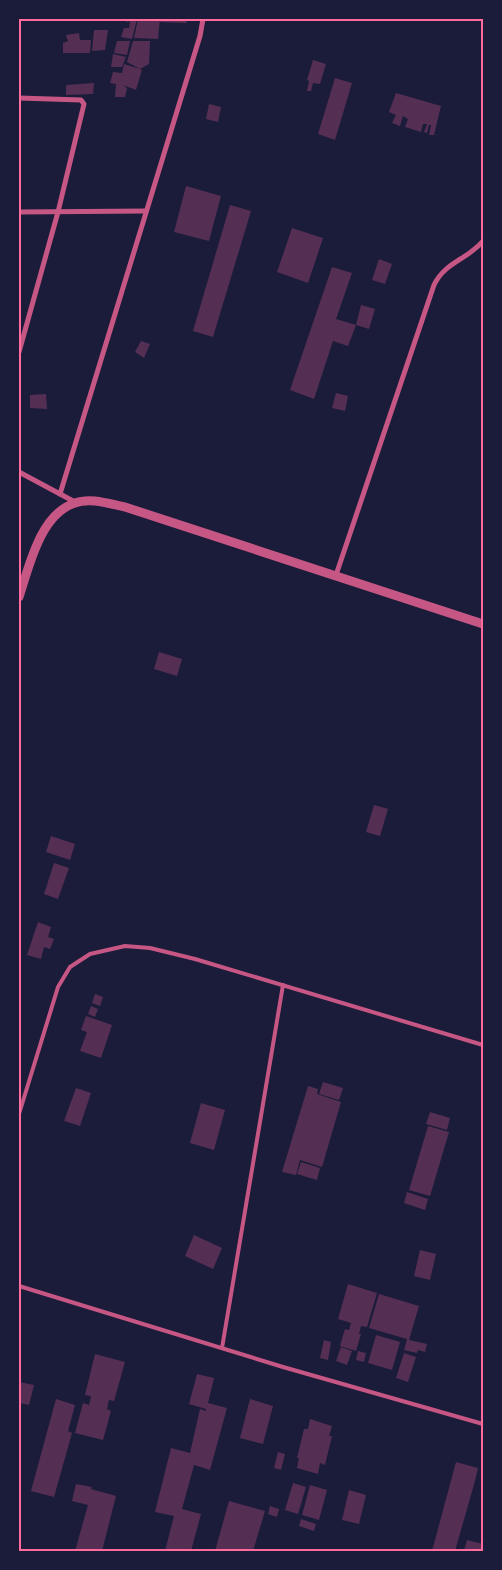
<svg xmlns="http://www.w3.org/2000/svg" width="502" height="1570" font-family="Commissioner,sans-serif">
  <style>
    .building { fill: #542f53 }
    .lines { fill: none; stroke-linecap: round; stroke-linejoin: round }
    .service { stroke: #c65784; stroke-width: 4 }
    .minor { stroke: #c65784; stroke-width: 5 }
    .tertiary { stroke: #c65784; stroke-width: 9 }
    .neatline { fill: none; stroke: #ff6b9d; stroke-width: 2 }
  </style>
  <rect width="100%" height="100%" fill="#1b1b3a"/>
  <g class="building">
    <polygon points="127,19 137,19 132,39 121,37 124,28 129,28 130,21 126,22"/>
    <polygon points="138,19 160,19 158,39 134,38"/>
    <polygon points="161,19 188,19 186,23 160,22"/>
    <polygon points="94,30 108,30 105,50 92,51"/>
    <polygon points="79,33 80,40 91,40 90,53 63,53 63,43 68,41 66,35"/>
    <polygon points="117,41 130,41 127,55 114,53"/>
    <polygon points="133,41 150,41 149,64 140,69 142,70 136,90 123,85 127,88 125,97 115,97 116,84 110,83 113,72 122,73 124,64 140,69 127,62"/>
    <polygon points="113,54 126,57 122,67 111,67"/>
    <polygon points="313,60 326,64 320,84 313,83 311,91 307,91 309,81 307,80"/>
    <polygon points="335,78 352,83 335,140 318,134"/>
    <polygon points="94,83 93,94 66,95 66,85"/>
    <polygon points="396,93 441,106 434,135 429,135 431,125 429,125 427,133 424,132 427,124 423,124 421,132 405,127 408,119 403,116 400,126 392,123 396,115 389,112"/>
    <polygon points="209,104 221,107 218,122 206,119"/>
    <polygon points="186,186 221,196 209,241 174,232"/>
    <polygon points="230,205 251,211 213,337 193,331"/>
    <polygon points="292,228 323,238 308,283 277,272"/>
    <polygon points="379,259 392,264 385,284 372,280"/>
    <polygon points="332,267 352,273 336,319 356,325 348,346 333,341 314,399 290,390"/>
    <polygon points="361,305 375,309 369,329 356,325"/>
    <polygon points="141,341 150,344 144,358 135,352"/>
    <polygon points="336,393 348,396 345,411 332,408"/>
    <polygon points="46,394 47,409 30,408 30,395"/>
    <polygon points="159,652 182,659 177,676 154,669"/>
    <polygon points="374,805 388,809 380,836 366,832"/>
    <polygon points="51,836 75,844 70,860 46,852"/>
    <polygon points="54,863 69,868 58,899 44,894"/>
    <polygon points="38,922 51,927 48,937 54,939 50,949 44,947 41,959 27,955"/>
    <polygon points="95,994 103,997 100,1006 92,1003"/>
    <polygon points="91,1006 98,1009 95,1017 88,1014"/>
    <polygon points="86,1016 112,1025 101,1058 80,1051 87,1032 81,1030"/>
    <polygon points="323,1082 343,1088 339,1100 319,1094"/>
    <polygon points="308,1086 318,1089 317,1094 341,1102 322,1167 300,1160 296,1175 282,1172"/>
    <polygon points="76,1088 91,1093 80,1126 64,1121"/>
    <polygon points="201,1103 225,1110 214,1150 190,1143"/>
    <polygon points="430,1112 450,1118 447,1130 426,1124"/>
    <polygon points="428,1126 449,1132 430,1196 409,1190"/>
    <polygon points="301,1162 320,1168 317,1180 297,1174"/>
    <polygon points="407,1192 428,1199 425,1210 404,1203"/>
    <polygon points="194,1235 222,1248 213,1269 185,1256"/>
    <polygon points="420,1250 436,1254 430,1280 414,1276"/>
    <polygon points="348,1284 377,1293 367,1327 361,1326 359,1334 361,1334 356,1351 340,1346 345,1329 349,1330 351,1323 338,1319"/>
    <polygon points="379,1294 419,1306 409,1340 427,1344 425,1352 418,1350 417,1353 404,1350 407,1339 369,1328"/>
    <polygon points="376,1335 400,1342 392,1370 368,1363"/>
    <polygon points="324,1340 331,1342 328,1360 320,1358"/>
    <polygon points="341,1347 352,1351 347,1365 336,1361"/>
    <polygon points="358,1351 366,1353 364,1362 356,1360"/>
    <polygon points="404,1353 416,1357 408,1382 396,1378"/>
    <polygon points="95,1354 125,1362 114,1401 109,1400 107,1409 111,1411 103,1440 75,1433 83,1403 89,1405 91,1396 85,1395"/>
    <polygon points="197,1374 214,1378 208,1403 227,1408 210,1470 194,1465 182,1509 201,1514 191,1551 165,1551 174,1516 155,1512 171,1448 190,1453 200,1409 206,1411 206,1409 189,1404"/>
    <polygon points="19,1382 34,1385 29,1405 20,1403 19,1407"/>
    <polygon points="56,1399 75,1405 68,1431 72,1433 54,1497 31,1491"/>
    <polygon points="250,1399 273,1406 263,1444 240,1438"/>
    <polygon points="310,1419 332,1426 329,1436 332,1436 325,1465 320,1463 318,1474 297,1468 299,1458 297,1458 304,1429 308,1429"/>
    <polygon points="278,1452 285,1454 281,1470 274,1468"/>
    <polygon points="456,1462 478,1468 475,1481 455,1551 432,1551"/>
    <polygon points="293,1483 306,1487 298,1514 285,1510"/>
    <polygon points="76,1484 92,1487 91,1489 116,1496 102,1551 75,1551 88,1505 72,1501"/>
    <polygon points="310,1485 327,1490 319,1520 302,1515"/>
    <polygon points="349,1490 366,1495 359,1524 342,1520"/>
    <polygon points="229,1501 265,1511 253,1551 215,1551"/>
    <polygon points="270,1506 279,1509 277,1517 268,1514"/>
    <polygon points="301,1519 316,1524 314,1531 299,1526"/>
    <polygon points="467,1540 483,1544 481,1551 464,1551"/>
  </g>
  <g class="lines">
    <g class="service">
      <polyline points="19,1114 58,987 70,967 90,954 125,946 150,948 195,959 483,1045"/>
      <polyline points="19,1286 283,1367 483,1424"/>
      <polyline points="222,1348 283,985"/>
    </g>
    <g class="minor">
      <polyline points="19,98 81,100 84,104 58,212 19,352"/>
      <polyline points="19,212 146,211"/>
      <polyline points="19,472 75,502"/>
      <polyline points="60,494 200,36 203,19"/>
      <path d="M336,575l98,-290c11,-23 33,-25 49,-44"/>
    </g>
    <path class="tertiary" d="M19,597c10,-30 21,-83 56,-94 15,-6 35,1 50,4l358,117"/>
  </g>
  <rect width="502" height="1570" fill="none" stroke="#1b1b3a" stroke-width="40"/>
  <rect x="20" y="20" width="462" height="1530" class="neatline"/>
</svg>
